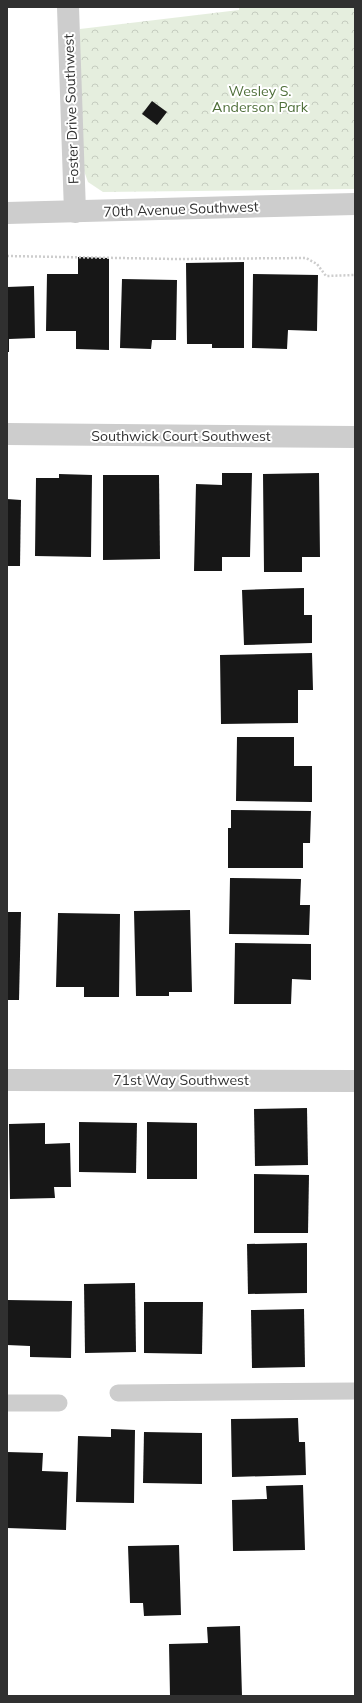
<svg xmlns="http://www.w3.org/2000/svg" width="362" height="1703" font-family="Mulish,sans-serif">
  <style>
    .park { fill: url(#park-crowns) }
    .building { fill: #171717 }
    .lines { fill: none; stroke-linecap: round; stroke-linejoin: round }
    .path { stroke: #cdcdcd; stroke-width: 2.5; stroke-dasharray: 2 2; stroke-linecap: butt }
    .service { stroke: #cdcdcd; stroke-width: 17 }
    .minor { stroke: #cdcdcd; stroke-width: 22 }
    .tertiary { stroke: #cdcdcd; stroke-width: 22 }
    .labels { text-anchor: middle; dominant-baseline: central; stroke-width: 4; stroke-linejoin: round; paint-order: stroke }
    .park-label { font-size: 14px; fill: #4f6f3a; stroke: #fff }
    .street-label { font-size: 14px; fill: #303030; stroke: #fff }
  </style>
  <defs>
    <pattern id="park-crowns" width="20" height="18" patternUnits="userSpaceOnUse"><rect width="20" height="18" fill="#e5eede"/><path d="M2 6a3 3 0 1 1 6 0M12 15a3 3 0 1 1 6 0" fill="none" stroke="#c5ccbf"/></pattern>
  </defs>
  <rect width="100%" height="100%" fill="#fff"/>
  <polygon class="park" points="239,7 355,7 355,189 103,192 88,182 80,160 80,29 239,10"/>
  <g class="building">
    <polygon points="152,101 167,112 157,125 142,114"/>
    <polygon points="78,257 109,258 109,350 76,349 76,331 46,331 47,274 78,274"/>
    <polygon points="244,262 244,348 212,348 212,344 187,344 186,263"/>
    <polygon points="253,274 318,275 317,331 288,330 287,349 252,348"/>
    <polygon points="122,279 177,280 176,340 152,340 151,349 120,348"/>
    <polygon points="34,286 35,338 9,339 9,352 7,352 7,287"/>
    <polygon points="222,473 252,473 250,557 222,557 222,571 194,571 196,484 222,485"/>
    <polygon points="319,473 320,557 302,557 302,572 264,572 263,474"/>
    <polygon points="59,474 92,475 91,557 35,556 36,478 59,478"/>
    <polygon points="103,475 159,475 160,559 103,560"/>
    <polygon points="7,499 21,500 20,566 7,566"/>
    <polygon points="304,588 304,615 312,615 312,643 244,645 242,590"/>
    <polygon points="312,653 313,690 298,690 298,723 221,724 220,655"/>
    <polygon points="237,737 294,737 294,766 312,766 312,802 236,801"/>
    <polygon points="231,810 311,811 310,843 303,843 303,868 228,868 228,828 231,828"/>
    <polygon points="230,878 301,879 300,905 310,905 309,935 229,934"/>
    <polygon points="190,910 192,992 169,992 169,996 136,996 134,911"/>
    <polygon points="7,912 21,912 19,1000 7,1000"/>
    <polygon points="58,913 120,914 119,997 84,997 84,987 56,987"/>
    <polygon points="235,943 311,944 311,980 292,979 291,1004 234,1004"/>
    <polygon points="307,1108 308,1165 255,1166 254,1109"/>
    <polygon points="79,1122 137,1123 136,1173 79,1172"/>
    <polygon points="147,1122 197,1123 197,1179 147,1179"/>
    <polygon points="45,1123 45,1144 70,1143 71,1187 54,1187 55,1198 10,1199 9,1124"/>
    <polygon points="254,1174 309,1175 308,1233 254,1233"/>
    <polygon points="307,1243 307,1293 248,1294 247,1244"/>
    <polygon points="135,1283 136,1352 85,1353 84,1284"/>
    <polygon points="7,1300 72,1301 71,1358 30,1357 30,1346 7,1345"/>
    <polygon points="144,1302 203,1302 202,1354 144,1353"/>
    <polygon points="304,1309 305,1367 252,1368 251,1310"/>
    <polygon points="298,1418 299,1442 305,1442 306,1475 232,1477 231,1419"/>
    <polygon points="111,1429 135,1430 134,1503 76,1502 78,1436 111,1437"/>
    <polygon points="144,1432 202,1433 202,1484 143,1483"/>
    <polygon points="7,1452 43,1453 42,1471 68,1472 66,1530 7,1528"/>
    <polygon points="303,1485 305,1550 233,1551 232,1500 267,1499 266,1486"/>
    <polygon points="179,1545 181,1615 144,1616 143,1603 130,1603 128,1546"/>
    <polygon points="240,1626 242,1696 170,1696 169,1644 208,1643 207,1627"/>
  </g>
  <g class="lines">
    <polyline class="path" points="7,256 175,259 306,258 317,264 326,276 355,275"/>
    <g class="service">
      <polyline points="118,1393 355,1391"/>
      <polyline points="7,1403 59,1403"/>
    </g>
    <g class="minor">
      <polyline points="68,7 75,212"/>
      <polyline points="7,434 355,437"/>
      <polyline points="7,1080 355,1081"/>
    </g>
    <polyline class="tertiary" points="7,213 355,204"/>
  </g>
  <g class="labels">
    <g class="park-label">
      <text x="260" y="91">Wesley S.<tspan x="260" dy="16">Anderson Park</tspan></text>
    </g>
    <g class="street-label">
      <text transform="translate(71 109) rotate(-92)">Foster Drive Southwest</text>
      <text transform="translate(181 209) rotate(-2)">70th Avenue Southwest</text>
      <text x="181" y="436">Southwick Court Southwest</text>
      <text x="181" y="1080">71st Way Southwest</text>
    </g>
  </g>
  <rect width="362" height="1703" fill="none" stroke="#303030" stroke-width="16"/>
</svg>
